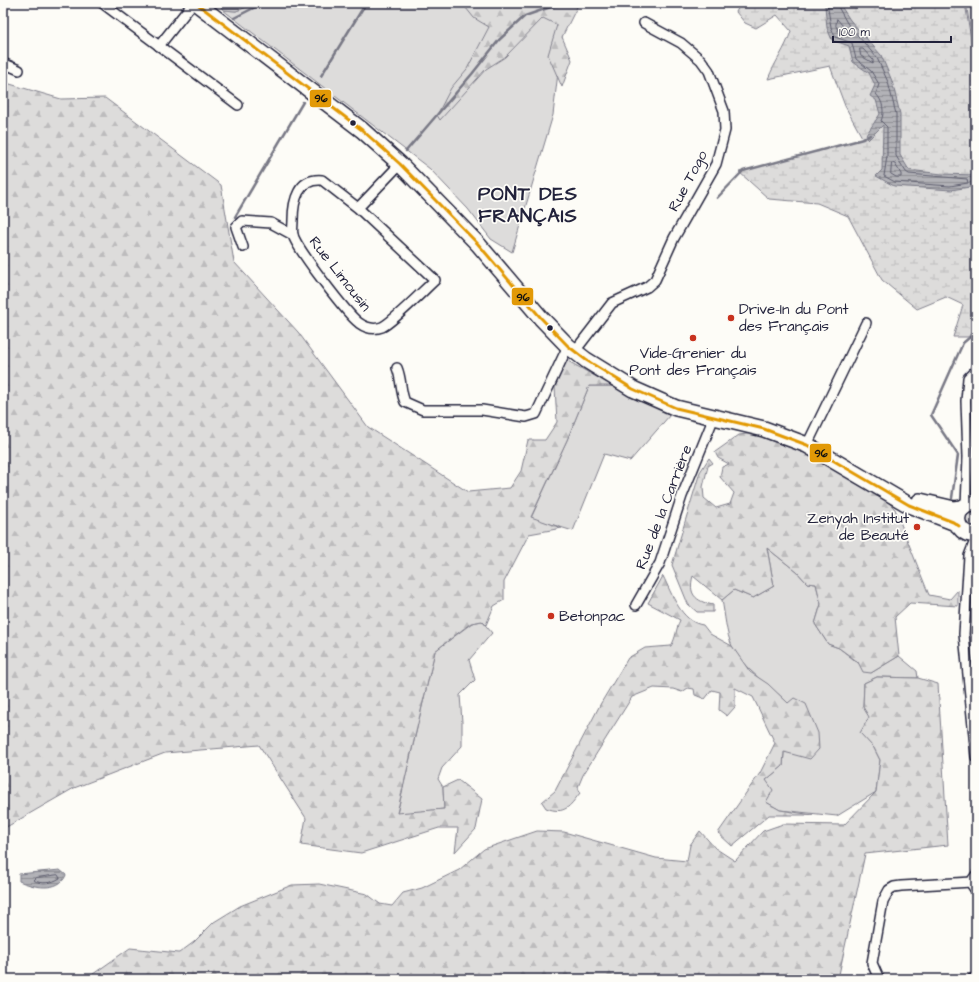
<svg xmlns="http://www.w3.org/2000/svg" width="979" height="982" font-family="'Architects Daughter',sans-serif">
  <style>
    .grass { fill: #dddcdb; stroke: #807f8b }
    .forest { fill: url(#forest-firs); stroke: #807f8b }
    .wetland { fill: url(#wetland-marsh); stroke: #807f8b }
    .cemetery { fill: url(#cemetery-stones); stroke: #807f8b }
    .garden { fill: url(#garden-dots); stroke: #807f8b }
    .water { fill: url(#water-rules); stroke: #787885 }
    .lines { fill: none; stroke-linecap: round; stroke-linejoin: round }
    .shore { stroke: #5c5c6d; stroke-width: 1 }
    .stream { stroke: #787885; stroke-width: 2.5 }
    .street-casing { stroke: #22223b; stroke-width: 12 }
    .primary-casing { stroke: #22223b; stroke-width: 18 }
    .street { stroke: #fdfcf7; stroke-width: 9 }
    .primary { stroke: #fdfcf7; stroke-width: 15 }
    .bus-1-casing { stroke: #fdfcf7; stroke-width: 6 }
    .bus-1 { stroke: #e29906; stroke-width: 3 }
    .bus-dot { fill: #22223b; stroke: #fdfcf7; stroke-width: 1.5 }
    .poi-dot { fill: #c8321e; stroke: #fdfcf7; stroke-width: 1.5 }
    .labels { text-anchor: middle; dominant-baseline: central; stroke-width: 3.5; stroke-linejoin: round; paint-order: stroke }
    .street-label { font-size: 15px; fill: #22223b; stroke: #fdfcf7 }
    .poi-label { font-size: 15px; fill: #22223b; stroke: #fdfcf7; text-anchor: start }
    .district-label { font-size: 19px; font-weight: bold; letter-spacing: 1px; fill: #22223b; stroke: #fdfcf7 }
    .line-badge { stroke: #fdfcf7; stroke-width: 1.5 }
    .pale-badge-label { font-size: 11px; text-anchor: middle; font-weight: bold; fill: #111 }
  </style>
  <defs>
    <pattern id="forest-firs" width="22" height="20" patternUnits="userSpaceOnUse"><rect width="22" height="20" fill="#dddcdb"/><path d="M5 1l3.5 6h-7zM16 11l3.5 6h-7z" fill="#bdbcbd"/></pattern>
    <pattern id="wetland-marsh" width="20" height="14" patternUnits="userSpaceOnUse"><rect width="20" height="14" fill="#dddcdb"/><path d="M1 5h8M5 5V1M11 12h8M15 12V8" fill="none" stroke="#bdbcbd"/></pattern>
    <pattern id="cemetery-stones" width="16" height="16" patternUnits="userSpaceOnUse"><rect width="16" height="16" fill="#dddcdb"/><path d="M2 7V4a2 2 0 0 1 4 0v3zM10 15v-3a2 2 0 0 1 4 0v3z" fill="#bdbcbd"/></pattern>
    <pattern id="garden-dots" width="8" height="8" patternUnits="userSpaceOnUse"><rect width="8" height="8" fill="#dddcdb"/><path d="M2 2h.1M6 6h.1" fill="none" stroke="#bdbcbd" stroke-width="1.8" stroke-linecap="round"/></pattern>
    <pattern id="water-rules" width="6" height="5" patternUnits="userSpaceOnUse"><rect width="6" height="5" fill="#b2b2b7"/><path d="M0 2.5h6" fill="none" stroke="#909096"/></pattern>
  </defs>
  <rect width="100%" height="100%" fill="#fdfcf7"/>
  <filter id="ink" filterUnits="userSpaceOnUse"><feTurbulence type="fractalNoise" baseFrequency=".025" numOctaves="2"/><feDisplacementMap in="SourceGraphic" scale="8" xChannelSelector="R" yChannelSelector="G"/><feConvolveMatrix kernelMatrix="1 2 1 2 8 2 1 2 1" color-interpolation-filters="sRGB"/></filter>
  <g filter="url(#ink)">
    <g class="grass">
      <polygon points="258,3 573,3 564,21 553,115 512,252 491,239 468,209 430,169 223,10 236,11"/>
      <polygon points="589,386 613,386 670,415 630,461 604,454 573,531 531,518 567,440"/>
      <path d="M767,548l30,24 10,11 9,1 5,20 -6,20 13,20 11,4 32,25 28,-17 18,15 1,7 -41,-1 -13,6 -1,24 7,10 -9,16 13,15 6,12 -4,32 -39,24 -57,-6 -14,-8v-22l17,-14 5,-63c-18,-18 -45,-33 -56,-57 -6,-13 -7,-31 -10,-46l12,-10 19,8 21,-12z"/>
      <polygon points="482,621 492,633 469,660 475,680 460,695 462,722 462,746 442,768 438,779 443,787 444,809 397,814 435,651 472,623"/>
    </g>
    <g class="forest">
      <polygon points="462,3 579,3 562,37 572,60 562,87 548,55 557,25 543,18 505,57 486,69 440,120 437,115 451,88 467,69 489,27 474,18"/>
      <polygon points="966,3 976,3 976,63"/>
      <polygon points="3,82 61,99 105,98 221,185 234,262 298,332 368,427 468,492 510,488 521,471 528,440 545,440 557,422 555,387 566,360 613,386 589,386 567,440 531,517 562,528 529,534 504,582 504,600 494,606 486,625 482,621 471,623 435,651 397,813 444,809 443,787 458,780 482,799 476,829 455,852 458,828 439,828 361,853 301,845 306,818 259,745 165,753 74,788 3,829"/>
      <path d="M754,433c41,15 78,30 114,55 9,6 19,12 27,21l34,86 21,4 8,-9v16l-48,-3 -15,14 4,39 -28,17 -8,-1 -5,-10 -19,-14 -11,-4 -13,-20 6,-20 -5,-20 -9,-1 -10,-11 -30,-24 7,38 -21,12 -19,-8 -12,10 -29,-24c-5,18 2,25 20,29v7h-16l-9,-8 -16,-39 28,-93 9,-14 4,5 -5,3 -5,21 1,11 12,10 14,-4 4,-11 -14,-16 2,-10 7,-3 -11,-6 -3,-6 24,-17z"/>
      <path d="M663,576c9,18 18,46 40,49l7,9 22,12 18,26 18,12 20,19 6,-5 12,6 12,29 1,16 -9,10 -26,-7 -1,14 -17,14 7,10 -7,12 14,8 33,5h-44l-37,31 -14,-13 42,-60 15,-30 -22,-46 -18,-9v19l-8,9 -8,-6 1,-18 -8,-2 -7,9 -10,-4 -1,-6 -6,-1 -6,4 -9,-3 -19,-1 -22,9 -49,78 -5,12 2,6c-11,14 -15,22 -34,15l-4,-6 13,-11 46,-88 27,-45 17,-10 26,-2c5,-8 5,-17 9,-26l-32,-17z"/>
      <polygon points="877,677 918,678 938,684 948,845 865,854 838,979 86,979 130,948 179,953 194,942 214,922 240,906 292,885 319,884 367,894 380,904 392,906 403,893 422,888 459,870 484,849 537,831 564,832 656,858 687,861 690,845 700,831 715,848 735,861 763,831 783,824 844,825 876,792 880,760 874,748 860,733 869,717 863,707 864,683"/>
    </g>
    <path class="wetland" d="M741,3h198l17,4 2,-4h7l11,67v257l-8,10h-15l10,-32 -17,-8 -29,12 -35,-29 -34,-64 -31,-13 -48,-4 -30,-27 124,-33 -18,-33 -15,-40 -62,13c7,-18 17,-29 23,-48l-14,-16 -21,13 -11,-5 -9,-11z"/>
    <polygon class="cemetery" points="219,3 258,3 236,11 223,10"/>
    <polygon class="garden" points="973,512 976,513 976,526 973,527 967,524 965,519 968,513"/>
    <g class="water">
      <polygon points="822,3 839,3 850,20 881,55 892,81 900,114 900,155 909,170 942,174 976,175 976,186 951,190 894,186 876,176 882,170 883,125 868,140 866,135 880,114 876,100 870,96 875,85 869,73 853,62 849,46 832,40 827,28 825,6"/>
      <path d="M60,870l6,5c-7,18 -34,12 -47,6v-7z"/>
    </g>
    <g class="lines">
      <g class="shore">
        <path d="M827,3l4,24 4,10 17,6 4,16 15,12 8,13 -3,10c7,7 9,18 5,27l6,6v29l-3,20 11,6 55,4 18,-3 -1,-4 -58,-5 -3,-2 -10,-16v-42l-8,-32 -11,-24 -30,-35 -11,-20"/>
        <polygon points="837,19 848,32 848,35 839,33 836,26"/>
        <polygon points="860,49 863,49 873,60 873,63 861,56"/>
        <polygon points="892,163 895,164 901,174 901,177 896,177 891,174"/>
        <path d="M58,875l2,3c-8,5 -18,7 -27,2l2,-2z"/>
      </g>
      <g class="stream">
        <polyline points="234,18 263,3"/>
        <polyline points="321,76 366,3"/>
        <polyline points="406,151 472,74 499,40 525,16 562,3"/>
        <polyline points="717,198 743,171 863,139 870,135"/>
        <polyline points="235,217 303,102"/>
        <polyline points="952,498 958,455 931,415 963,343 976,332"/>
      </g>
      <defs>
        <g id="street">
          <polyline points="102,3 238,105"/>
          <polyline points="159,46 193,3"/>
          <polyline points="3,63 19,70"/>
          <path d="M358,208l77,72c-10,9 -43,43 -53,47 -8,3 -16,1 -23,-4 -12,-9 -62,-74 -66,-88 -1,-4 0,-10 0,-15 0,-19 5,-42 29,-40l36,28 42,-44"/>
          <polyline points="243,247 236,227 242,221 271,223 293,235"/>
          <polyline points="575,351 612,303 647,287 655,280 674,238 716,164 725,130 724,111 709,71 701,60 681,43 644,23"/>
          <path d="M397,368c5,12 3,23 8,34l18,8h59l44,7 10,-3 32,-68"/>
          <polyline points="807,445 866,323"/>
          <polyline points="966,506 968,457 966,401 968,378 976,370"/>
          <polyline points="976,538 969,556 964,634 976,757"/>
          <polyline points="636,605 660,563 682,496 714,417"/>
          <polyline points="976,875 973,879 972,885 976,891"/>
          <polyline points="879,979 872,963 883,901 889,890 894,887 901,886 972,882"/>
          <polyline points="972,979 976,978"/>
        </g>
        <g id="primary">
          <polyline points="196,3 362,130 400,164 478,244 541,318 568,346 586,360 633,389 676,408 764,429 807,445 909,505 953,522 959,526"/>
          <polyline points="920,501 954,509 963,508"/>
          <path d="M976,504c-25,-2 -24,33 0,30"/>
        </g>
      </defs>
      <use href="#street" class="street-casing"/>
      <use href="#primary" class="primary-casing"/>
      <use href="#street" class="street"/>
      <use href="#primary" class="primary"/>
      <defs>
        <polyline id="bus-1" points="196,3 362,130 400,164 478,244 541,318 568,346 586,360 633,389 676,408 764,429 807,445 909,505 953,522 959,526"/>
      </defs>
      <use href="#bus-1" class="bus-1-casing"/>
      <use href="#bus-1" class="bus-1"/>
    </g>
  </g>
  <g class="bus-dot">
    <circle cx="353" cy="123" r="3.5"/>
    <circle cx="550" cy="328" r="3.5"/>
  </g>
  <g class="poi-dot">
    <circle cx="731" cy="318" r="4"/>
    <circle cx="693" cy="338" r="4"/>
    <circle cx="917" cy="527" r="4"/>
    <circle cx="551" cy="616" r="4"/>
  </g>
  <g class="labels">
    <g class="street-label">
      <text transform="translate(688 181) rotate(-62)">Rue Togo</text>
      <text transform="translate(340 274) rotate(52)">Rue Limousin</text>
      <text transform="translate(664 507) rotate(-69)">Rue de la Carrière</text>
    </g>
    <g class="poi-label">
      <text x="739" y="309">Drive-In du Pont<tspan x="739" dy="17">des Français</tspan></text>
      <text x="693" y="353" text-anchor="middle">Vide-Grenier du<tspan x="693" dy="17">Pont des Français</tspan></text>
      <text x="909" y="518" text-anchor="end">Zenyah Institut<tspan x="909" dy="17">de Beauté</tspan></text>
      <text x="559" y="616">Betonpac</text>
    </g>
    <g class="district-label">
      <text x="528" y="194">PONT DES<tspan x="528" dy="22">FRANÇAIS</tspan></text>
    </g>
  </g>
  <g class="line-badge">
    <rect x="309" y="89" width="23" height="19" rx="4" fill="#e29906"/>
    <rect x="511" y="287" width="23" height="19" rx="4" fill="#e29906"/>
    <rect x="809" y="443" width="23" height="20" rx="4" fill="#e29906"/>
  </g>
  <g class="pale-badge-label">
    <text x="321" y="102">96</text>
    <text x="523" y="301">96</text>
    <text x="821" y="457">96</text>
  </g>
  <rect width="979" height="982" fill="none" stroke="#fdfcf7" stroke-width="16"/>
  <rect x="8" y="8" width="963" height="966" fill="none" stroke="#22223b" stroke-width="1.5" filter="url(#ink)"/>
  <path d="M833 36v6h118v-6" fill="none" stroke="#22223b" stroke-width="2"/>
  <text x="839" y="36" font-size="12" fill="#22223b" stroke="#fdfcf7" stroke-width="3" paint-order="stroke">100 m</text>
</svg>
